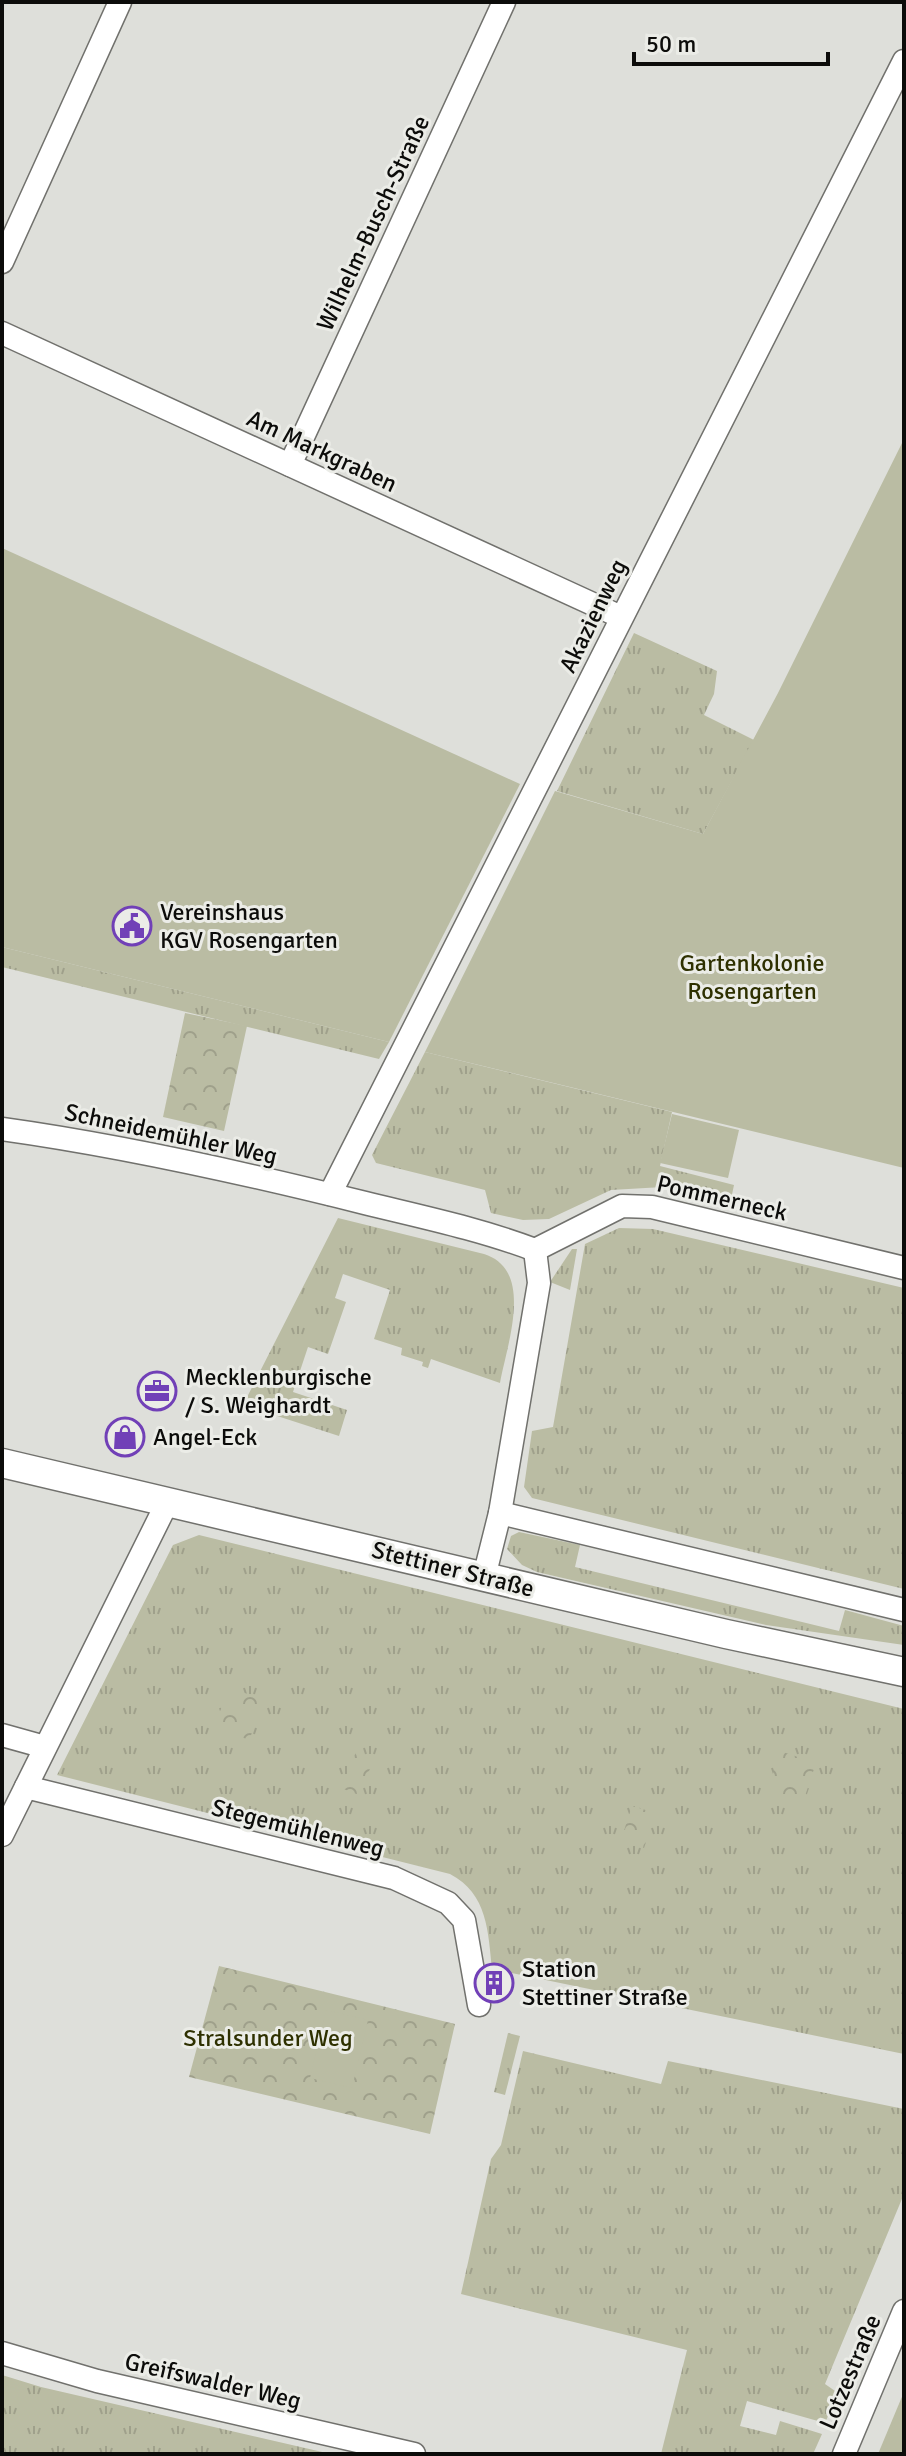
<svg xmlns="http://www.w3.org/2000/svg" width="906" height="2456" font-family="Signika,sans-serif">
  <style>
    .grass { fill: url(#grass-tufts) }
    .park { fill: url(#park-crowns) }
    .garden { fill: #babca3 }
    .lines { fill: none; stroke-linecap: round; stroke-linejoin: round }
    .minor-casing { stroke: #71716d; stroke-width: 25 }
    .tertiary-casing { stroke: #71716d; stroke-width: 31 }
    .minor { stroke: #fff; stroke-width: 22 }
    .tertiary { stroke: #fff; stroke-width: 28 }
    .labels { text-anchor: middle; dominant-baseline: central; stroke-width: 6; stroke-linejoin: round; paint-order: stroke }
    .street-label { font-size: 24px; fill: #0c0c0a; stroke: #ebece7 }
    .poi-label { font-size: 24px; fill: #0c0c0a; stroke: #ebece7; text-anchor: start }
    .park-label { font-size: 24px; fill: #2e3000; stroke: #ebece7 }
  </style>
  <defs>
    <pattern id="grass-tufts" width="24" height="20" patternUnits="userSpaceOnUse" patternTransform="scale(2)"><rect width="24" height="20" fill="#babca3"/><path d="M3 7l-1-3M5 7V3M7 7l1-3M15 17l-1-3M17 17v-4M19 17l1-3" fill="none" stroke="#9fa08b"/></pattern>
    <pattern id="park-crowns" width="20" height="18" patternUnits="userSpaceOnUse" patternTransform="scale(2)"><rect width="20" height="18" fill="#babca3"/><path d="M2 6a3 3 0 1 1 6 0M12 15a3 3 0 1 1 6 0" fill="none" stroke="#9fa08b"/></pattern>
  </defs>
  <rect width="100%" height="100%" fill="#dedfda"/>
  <g class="grass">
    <polygon points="634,633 717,671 714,694 704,715 754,740 703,834 557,791"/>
    <polygon points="2,947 389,1042 379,1059 2,967"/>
    <polygon points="425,1052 672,1112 660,1166 734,1185 730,1204 663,1187 611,1190 549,1219 523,1220 491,1213 485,1190 376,1163 372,1155"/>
    <path d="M338,1218l146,36c51,16 23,90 16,129l-69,-24 -3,9 -6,-2 1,-4 -22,-7 1,-7 -28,-9 16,-49 -47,-16 -8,24 11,4 -18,52 -20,-7 -15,45 54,18 -8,26 -96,-31z"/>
    <polygon points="619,1228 653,1229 904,1288 904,1589 532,1498 524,1487 532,1431 553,1427 585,1244"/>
    <polygon points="572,1249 577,1249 570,1290 550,1282"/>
    <polygon points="519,1532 580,1545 575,1567 839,1631 845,1610 904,1626 904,1645 766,1625 537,1572 522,1565 507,1549 511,1536"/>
    <path d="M199,1535l705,174v345l-412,-85c-4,-37 -4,-75 -42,-95l-393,-99 116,-230z"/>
    <polygon points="508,2033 520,2036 505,2095 494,2092"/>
    <polygon points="523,2051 661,2084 668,2061 904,2109 904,2194 825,2384 838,2393 825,2423 747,2401 740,2426 776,2435 780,2421 822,2434 813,2454 661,2454 687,2350 461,2294 491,2159 501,2145"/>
    <polygon points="2,2375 41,2387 331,2454 2,2454"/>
  </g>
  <g class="park">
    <polygon points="185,1013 247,1026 224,1131 163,1117"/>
    <polygon points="230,1687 265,1701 249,1740 214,1726"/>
    <polygon points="780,1751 816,1763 803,1802 768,1790"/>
    <polygon points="356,1752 374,1759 359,1795 341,1788"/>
    <polygon points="632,1806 656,1813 644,1848 621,1840"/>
    <polygon points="219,1966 455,2024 430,2134 189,2077"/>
  </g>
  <g class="garden">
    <polygon points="904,439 904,1168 425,1052 555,791 703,834 778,693"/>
    <polygon points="2,548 520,784 389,1042 2,947"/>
    <polygon points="672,1114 739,1130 728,1178 660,1163"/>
    <polygon points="326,2010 368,2020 352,2088 310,2078"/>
    <polygon points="904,2392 904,2454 878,2454 901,2399"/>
  </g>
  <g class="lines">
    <defs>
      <g id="minor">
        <polyline points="2,262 120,2"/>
        <polyline points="2,333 621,617"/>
        <polyline points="290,465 504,2"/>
        <path d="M2,1129c122,17 243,44 363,74 57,14 115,26 170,47l87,-44 30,1 252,61"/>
        <polyline points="330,1194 904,61"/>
        <polyline points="500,1513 904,1610"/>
        <polyline points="484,1577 500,1513 539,1283 535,1250"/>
        <polyline points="2,1735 45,1747"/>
        <polyline points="26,1787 394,1878 448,1903 464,1920 479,2005"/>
        <polyline points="2,1835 168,1501"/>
        <polyline points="2,2353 97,2381 414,2454"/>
        <polyline points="844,2454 904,2311"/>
      </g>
      <polyline id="tertiary" points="2,1463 726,1634 904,1672"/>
    </defs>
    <use href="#minor" class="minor-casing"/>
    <use href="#tertiary" class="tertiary-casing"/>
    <use href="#minor" class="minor"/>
    <use href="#tertiary" class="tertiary"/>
  </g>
  <defs>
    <symbol id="civic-ring" viewBox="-11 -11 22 22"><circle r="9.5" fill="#ebece7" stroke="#7140b7" stroke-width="1.5"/><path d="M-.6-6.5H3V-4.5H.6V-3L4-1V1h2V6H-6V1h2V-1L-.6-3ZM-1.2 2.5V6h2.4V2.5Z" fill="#7140b7"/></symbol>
    <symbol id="office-ring" viewBox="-11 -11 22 22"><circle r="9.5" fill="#ebece7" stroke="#7140b7" stroke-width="1.5"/><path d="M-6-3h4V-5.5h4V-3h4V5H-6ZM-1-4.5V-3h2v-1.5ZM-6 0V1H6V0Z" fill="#7140b7"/></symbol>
    <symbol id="shop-ring" viewBox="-11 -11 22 22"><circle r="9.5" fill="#ebece7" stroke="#7140b7" stroke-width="1.5"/><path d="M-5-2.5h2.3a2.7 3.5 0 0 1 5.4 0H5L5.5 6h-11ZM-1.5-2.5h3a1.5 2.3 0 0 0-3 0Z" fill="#7140b7"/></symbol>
    <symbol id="building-ring" viewBox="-11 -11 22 22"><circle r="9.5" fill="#ebece7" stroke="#7140b7" stroke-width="1.5"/><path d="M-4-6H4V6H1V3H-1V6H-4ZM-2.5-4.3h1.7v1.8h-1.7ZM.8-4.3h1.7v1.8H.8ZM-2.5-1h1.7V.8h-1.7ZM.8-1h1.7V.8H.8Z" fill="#7140b7"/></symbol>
  </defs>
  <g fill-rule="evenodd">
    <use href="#civic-ring" x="110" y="904" width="44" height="44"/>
    <use href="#office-ring" x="135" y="1369" width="44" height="44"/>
    <use href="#shop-ring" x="103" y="1415" width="44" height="44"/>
    <use href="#building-ring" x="472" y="1961" width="44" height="44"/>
  </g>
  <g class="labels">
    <g class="street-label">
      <text transform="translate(373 223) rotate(-65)">Wilhelm-Busch-Straße</text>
      <text transform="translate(322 451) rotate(25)">Am Markgraben</text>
      <text transform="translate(593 616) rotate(-64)">Akazienweg</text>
      <text transform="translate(171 1134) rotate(12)">Schneidemühler Weg</text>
      <text transform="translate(722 1198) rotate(13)">Pommerneck</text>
      <text transform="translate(453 1569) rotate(14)">Stettiner Straße</text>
      <text transform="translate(298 1828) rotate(14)">Stegemühlenweg</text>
      <text transform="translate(850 2372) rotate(-67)">Lotzestraße</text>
      <text transform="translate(213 2381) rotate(13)">Greifswalder Weg</text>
    </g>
    <g class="poi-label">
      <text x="160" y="912">Vereinshaus<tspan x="160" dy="28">KGV Rosengarten</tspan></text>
      <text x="185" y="1377">Mecklenburgische<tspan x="185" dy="28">/ S. Weighardt</tspan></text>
      <text x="153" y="1437">Angel-Eck</text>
      <text x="522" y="1969">Station<tspan x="522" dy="28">Stettiner Straße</tspan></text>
    </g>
    <g class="park-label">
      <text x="752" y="963">Gartenkolonie<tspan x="752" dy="28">Rosengarten</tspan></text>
      <text x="268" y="2038">Stralsunder Weg</text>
    </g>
  </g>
  <rect width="906" height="2456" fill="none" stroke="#0c0c0a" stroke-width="8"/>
  <path d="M634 52v12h194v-12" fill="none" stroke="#0c0c0a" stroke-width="4"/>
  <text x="646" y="52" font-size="24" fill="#0c0c0a" stroke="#ebece7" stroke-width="6" paint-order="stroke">50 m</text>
</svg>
